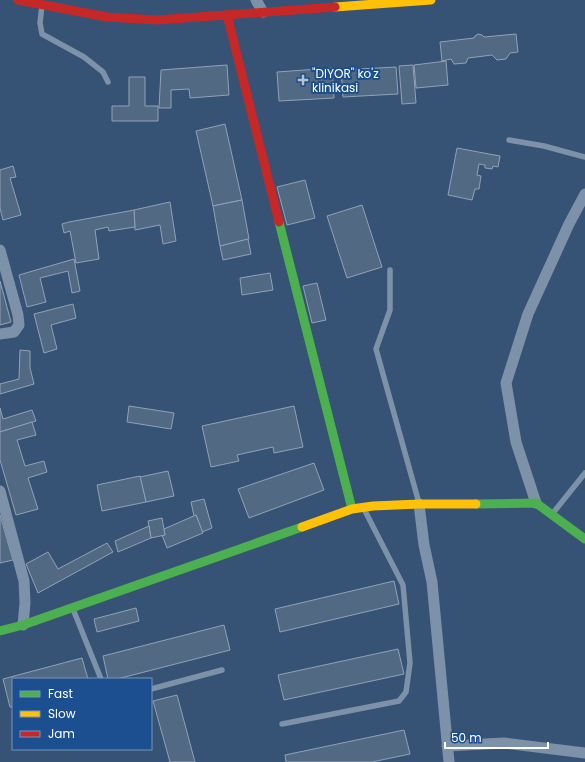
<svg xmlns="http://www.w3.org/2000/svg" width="585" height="762" font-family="Poppins,sans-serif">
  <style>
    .building { fill: #526984; stroke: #92a2b6 }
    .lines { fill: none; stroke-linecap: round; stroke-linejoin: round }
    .lane { stroke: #7d92a8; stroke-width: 5.5 }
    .street { stroke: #7d92a8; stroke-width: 11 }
    .fast { stroke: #4caf50; stroke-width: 9 }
    .slow { stroke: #ffc107; stroke-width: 9 }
    .jam { stroke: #c62828; stroke-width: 9 }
    .poi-dot { fill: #b9c2ce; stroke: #1b4f8f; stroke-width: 1.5 }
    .labels { text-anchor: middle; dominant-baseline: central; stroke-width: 4; stroke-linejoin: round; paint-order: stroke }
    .poi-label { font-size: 12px; fill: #fff; stroke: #1b4f8f; text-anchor: start }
  </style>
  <rect width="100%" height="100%" fill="#365274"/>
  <g class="building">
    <polygon points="478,34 482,35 484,37 516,34 518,52 510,53 506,59 497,60 492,55 468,58 466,63 454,64 451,59 442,61 440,42 474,38 475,36"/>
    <polygon points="446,61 448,85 416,88 414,65"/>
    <polygon points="227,65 229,95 190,98 189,89 171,90 171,108 159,108 161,70"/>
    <polygon points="413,65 416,103 402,104 399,66"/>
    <polygon points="396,67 398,94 343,97 341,70"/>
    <polygon points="332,68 334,98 279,101 277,72"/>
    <polygon points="129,77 145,77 145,106 158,106 158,121 112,121 112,106 129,106"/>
    <polygon points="225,124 242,200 213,206 196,131"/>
    <polygon points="457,148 500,156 498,167 493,166 492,169 485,168 485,165 479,164 477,175 481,176 479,189 475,189 472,200 448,195"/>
    <polygon points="13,166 16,177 10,178 21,215 3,220 0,208 0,170"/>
    <polygon points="305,180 315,218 287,225 277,187"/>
    <polygon points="242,200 249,239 220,246 213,206"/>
    <polygon points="170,202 176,241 163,244 160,225 135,230 134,210"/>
    <polygon points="362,205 382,267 347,278 327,216"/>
    <polygon points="134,210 135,227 109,231 108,227 95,230 99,259 76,263 70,231 64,233 62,224 69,222"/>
    <polygon points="248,239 251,254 223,260 220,246"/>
    <polygon points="74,259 80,291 72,293 68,271 40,278 46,302 27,307 19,275"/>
    <polygon points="270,273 273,290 242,295 240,278"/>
    <polygon points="0,281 11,322 0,325"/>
    <polygon points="317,283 326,320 312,323 303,286"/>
    <polygon points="73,304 76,318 51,325 57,349 44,353 34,314"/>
    <polygon points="20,350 30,351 30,368 34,384 0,394 0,384 19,379"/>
    <polygon points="129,406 174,413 171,429 127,422"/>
    <polygon points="294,406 303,447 274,453 273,447 237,455 239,461 211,467 202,426"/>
    <polygon points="0,408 3,419 32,410 36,421 0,432"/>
    <polygon points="32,422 36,435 17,440 25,466 44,461 47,472 28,478 38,509 16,515 0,460 0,432"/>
    <polygon points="314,463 324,490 249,518 238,489"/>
    <polygon points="168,471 174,496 146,502 140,477"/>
    <polygon points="140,476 146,502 102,511 97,485"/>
    <polygon points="204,499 212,528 202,532 196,515 194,516 191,502"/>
    <polygon points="0,515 13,560 0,563"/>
    <polygon points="196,515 203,533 167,548 162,535 165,535 164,529"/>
    <polygon points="162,518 165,535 151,538 148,521"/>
    <polygon points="149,526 151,538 118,552 115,541"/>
    <polygon points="107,543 113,552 38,593 26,564 48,552 58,569"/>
    <polygon points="394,581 399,604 280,632 275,609"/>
    <polygon points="136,608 139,621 97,632 94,619"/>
    <polygon points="224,625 230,650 117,679 108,679 103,656"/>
    <polygon points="398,649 404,674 284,700 278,675"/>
    <polygon points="82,658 88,679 13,679 13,707 10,707 3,679"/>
    <polygon points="177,695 195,762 170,762 153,701"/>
    <polygon points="404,730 410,754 372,762 286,762 285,755"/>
  </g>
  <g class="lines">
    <g class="lane">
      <polyline points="42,5 40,23 42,34 84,57 103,72 108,82"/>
      <polyline points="509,140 544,146 585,157"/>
      <polyline points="390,270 390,310 376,349 419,503"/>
      <polyline points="553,513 585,473"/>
      <polyline points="73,609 101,679"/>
      <polyline points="151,689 222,670"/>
      <polyline points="282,724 399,701 406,692 410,663 403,585 364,509"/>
    </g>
    <g class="street">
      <polyline points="256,0 263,12"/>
      <polyline points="0,250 18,315 19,325 14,332 0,334"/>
      <polyline points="0,491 24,581 25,603 23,625"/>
      <polyline points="536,503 516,442 506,383 528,314 569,224 585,194"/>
      <polyline points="419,504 424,545 432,582 449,762"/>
      <polyline points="447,746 504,743 585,753"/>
    </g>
    <g class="fast">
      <polyline points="279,222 352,509"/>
      <polyline points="476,504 536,503 585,539"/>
      <polyline points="0,631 23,625 302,527"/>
    </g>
    <g class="slow">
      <polyline points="335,7 431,0"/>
      <polyline points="302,527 352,509 373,506 419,504 476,504"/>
    </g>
    <g class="jam">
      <polyline points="18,0 107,17 157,20 335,7"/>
      <polyline points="227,15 279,222"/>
    </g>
  </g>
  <path class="poi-dot" d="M301 74h4v4h4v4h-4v4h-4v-4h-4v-4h4z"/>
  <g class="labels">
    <g class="poi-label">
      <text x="312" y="73">"DIYOR" ko'z<tspan x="312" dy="14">klinikasi</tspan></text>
    </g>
  </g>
  <rect x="12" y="678" width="140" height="72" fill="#1b4f8f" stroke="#7695bc"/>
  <rect x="20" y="691" width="20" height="6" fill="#4caf50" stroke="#7695bc"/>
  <text x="48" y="698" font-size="12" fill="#ffffff">Fast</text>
  <rect x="20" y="711" width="20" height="6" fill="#ffc107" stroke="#7695bc"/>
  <text x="48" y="718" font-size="12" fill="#ffffff">Slow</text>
  <rect x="20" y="731" width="20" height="6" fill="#c62828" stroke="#7695bc"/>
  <text x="48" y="738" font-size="12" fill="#ffffff">Jam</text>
  <path d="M445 742v6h103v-6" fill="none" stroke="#ffffff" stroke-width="2"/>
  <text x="451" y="742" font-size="12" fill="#ffffff" stroke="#1b4f8f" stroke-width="3" paint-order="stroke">50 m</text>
</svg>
